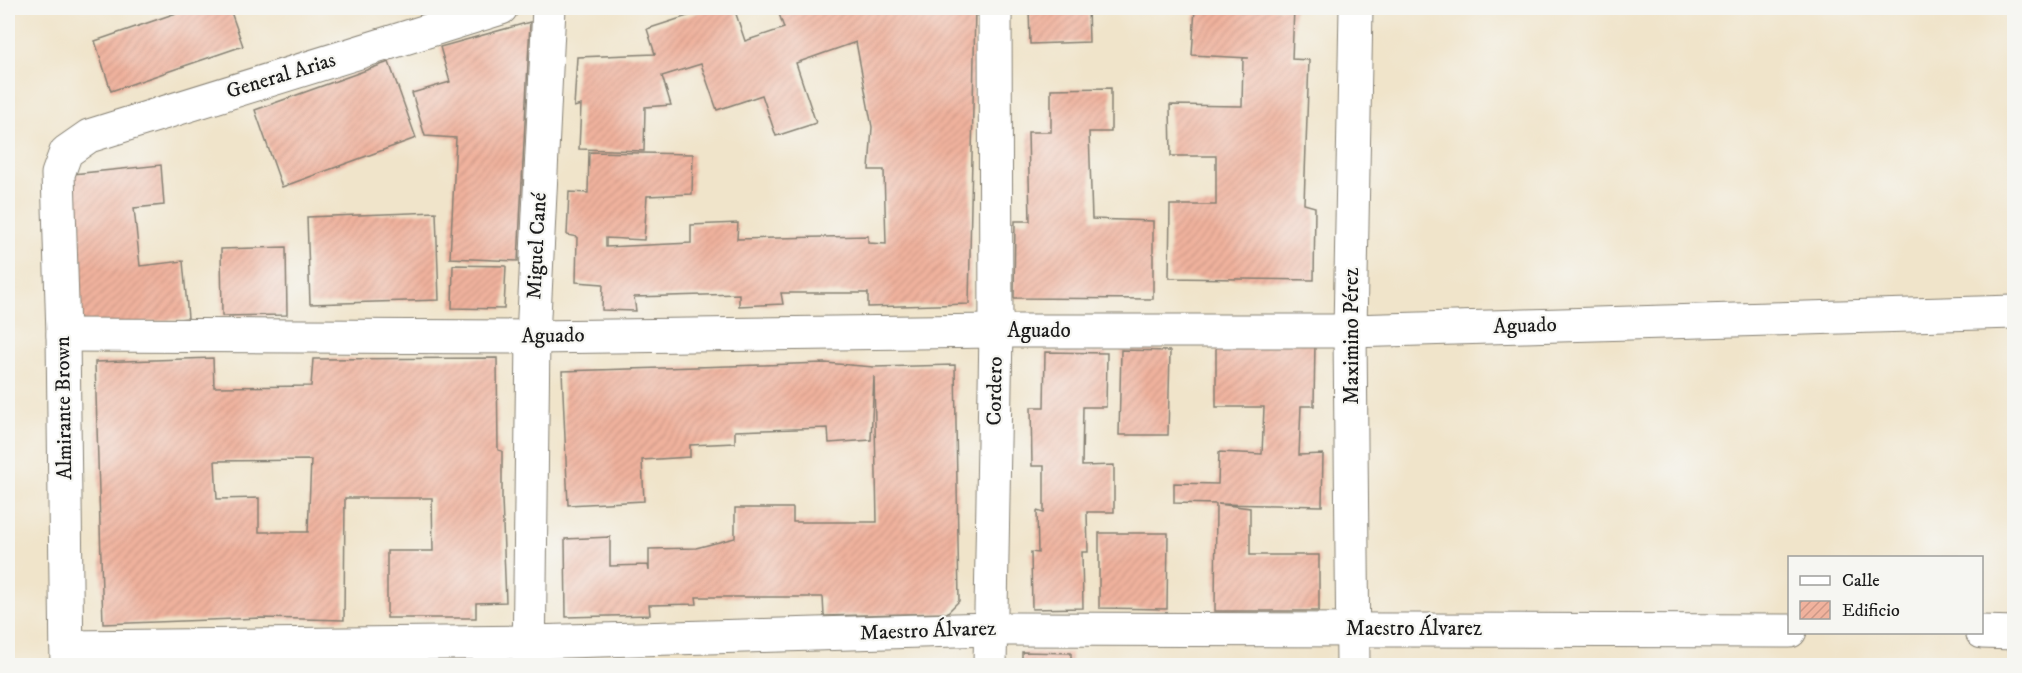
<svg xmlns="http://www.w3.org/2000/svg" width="2022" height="673" font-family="'IM FELL DW Pica',serif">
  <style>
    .building { fill: url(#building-hatch); fill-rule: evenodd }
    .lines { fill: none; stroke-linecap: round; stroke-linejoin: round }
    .minor-casing { stroke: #868073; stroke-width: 35 }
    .minor { stroke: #fff; stroke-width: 33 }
    .labels { text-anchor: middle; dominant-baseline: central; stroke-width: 4.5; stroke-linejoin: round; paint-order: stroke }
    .street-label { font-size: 21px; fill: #1c1c1c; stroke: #f6f6f2 }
  </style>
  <defs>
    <pattern id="building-hatch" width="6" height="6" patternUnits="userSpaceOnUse" patternTransform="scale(1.5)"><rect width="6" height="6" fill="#f0b29d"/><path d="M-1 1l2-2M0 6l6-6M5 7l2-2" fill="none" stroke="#cd9887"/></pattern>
  </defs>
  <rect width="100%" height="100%" fill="#f6f6f2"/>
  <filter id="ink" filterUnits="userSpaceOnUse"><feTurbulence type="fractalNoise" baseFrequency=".0167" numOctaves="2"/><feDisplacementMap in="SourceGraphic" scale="12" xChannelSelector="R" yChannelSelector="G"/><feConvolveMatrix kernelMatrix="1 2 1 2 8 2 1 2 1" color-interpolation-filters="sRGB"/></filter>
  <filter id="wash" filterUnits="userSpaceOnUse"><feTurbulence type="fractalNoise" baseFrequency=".008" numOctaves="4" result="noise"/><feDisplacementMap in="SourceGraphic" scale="24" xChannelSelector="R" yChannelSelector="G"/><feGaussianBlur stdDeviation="1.35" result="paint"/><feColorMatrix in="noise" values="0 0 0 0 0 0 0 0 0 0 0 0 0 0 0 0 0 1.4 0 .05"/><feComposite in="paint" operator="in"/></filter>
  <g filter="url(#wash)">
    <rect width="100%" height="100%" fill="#f0e4ca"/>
    <g id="blocks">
      <g class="building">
        <polygon points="181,8 244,8 231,12 243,46 111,91 95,41 182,11"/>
        <polygon points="712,8 734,8 745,41 784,28 777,8 975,8 969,304 868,307 868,293 781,293 783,304 739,306 739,294 634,297 636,311 602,310 603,284 576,282 577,237 567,235 569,192 588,193 589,152 693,154 692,194 647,196 644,240 606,238 606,247 691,243 691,225 738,223 737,239 868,236 868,243 886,244 884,170 869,170 872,127 856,42 796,63 816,123 776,136 762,95 717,110 701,64 662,76 671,105 645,107 644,151 579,149 581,105 574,107 577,57 655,54 647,29"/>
        <polygon points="1029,8 1088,8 1089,42 1030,44"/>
        <polygon points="1195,8 1294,8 1292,59 1309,60 1304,204 1315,207 1314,280 1169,278 1170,205 1216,205 1216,156 1171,156 1170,105 1242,106 1243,58 1249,58 1192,55"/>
        <polygon points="530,22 518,261 450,258 456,138 425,136 412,93 450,82 440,47"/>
        <polygon points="389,62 416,138 282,187 255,110"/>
        <polygon points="1111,88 1111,132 1089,132 1092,219 1153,221 1153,299 1014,298 1015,221 1030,221 1028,132 1051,132 1051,89"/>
        <polygon points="161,165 164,205 134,208 140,266 183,261 188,318 77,329 63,175"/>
        <polygon points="436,212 439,300 310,304 307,217"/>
        <polygon points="286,247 287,315 222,316 221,249"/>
        <polygon points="453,265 506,266 504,309 452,308"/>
        <polygon points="1216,342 1315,342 1314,406 1301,406 1299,455 1323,454 1322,506 1218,504 1250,508 1250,555 1319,555 1319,611 1215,611 1216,504 1174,503 1174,483 1218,484 1219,452 1262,454 1264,407 1216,407"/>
        <polygon points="1121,350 1170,351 1168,435 1119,435"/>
        <polygon points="1045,352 1107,353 1106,407 1083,407 1082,466 1114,465 1114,512 1087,512 1088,552 1082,552 1083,608 1032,609 1031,552 1038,553 1037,511 1044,513 1044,466 1032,466 1031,407 1044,407"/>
        <path d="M213,358l1,29 97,-1 2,-27 184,-1 1,92 4,1v48l4,103 -30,1v15h-89v-67h46l-1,-53h-87l-1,122 -82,-2 -159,6 -8,-262zM311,460l-3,72h-49v-34l-42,1 -2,-38z"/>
        <polygon points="825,363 874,367 955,365 959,601 947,613 824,616 823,597 696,597 697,604 649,605 650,615 566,617 565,539 610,537 610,566 648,565 649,571 649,549 696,548 735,538 735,508 793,508 793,522 877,522 874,376 871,440 829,443 828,428 735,431 735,443 690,445 690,457 642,460 644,501 568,505 562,371"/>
        <polygon points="1099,533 1168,533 1167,609 1099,608"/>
        <polygon points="1022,652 1071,653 1071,666 1022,666"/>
        <polygon points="309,658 309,666 235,666 234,659"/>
      </g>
    </g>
  </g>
  <g filter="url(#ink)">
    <use href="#blocks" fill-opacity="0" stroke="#868073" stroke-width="1.5"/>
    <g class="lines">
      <defs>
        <g id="minor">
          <polyline points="63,335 533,337 996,331 1350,331 2014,312"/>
          <polyline points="1982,632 2014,633"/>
          <polyline points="67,647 530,642 991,629 1790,631"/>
          <polyline points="67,666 63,335 58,174 66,152 89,136 501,8"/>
          <polyline points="529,666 533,337 549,8"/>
          <polyline points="990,666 996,331 995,8"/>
          <polyline points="1353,666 1350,331 1356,8"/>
        </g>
      </defs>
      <use href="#minor" class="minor-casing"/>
      <use href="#minor" class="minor"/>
    </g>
  </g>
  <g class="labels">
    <g class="street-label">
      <text transform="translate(281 76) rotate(-17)">General Arias</text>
      <text transform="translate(537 246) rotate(-87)">Miguel Cané</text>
      <text transform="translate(1525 326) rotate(-2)">Aguado</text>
      <text x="1039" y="331">Aguado</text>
      <text transform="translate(553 336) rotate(-1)">Aguado</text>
      <text transform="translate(1352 336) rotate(-90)">Maximino Pérez</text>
      <text transform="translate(995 391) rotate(-89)">Cordero</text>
      <text transform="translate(64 408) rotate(-91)">Almirante Brown</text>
      <text x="1414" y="629">Maestro Álvarez</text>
      <text transform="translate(928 631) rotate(-2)">Maestro Álvarez</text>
    </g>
  </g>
  <rect width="2022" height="673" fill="none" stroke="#f6f6f2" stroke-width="30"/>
  <rect x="1788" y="556" width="195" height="78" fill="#f6f6f2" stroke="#9f9f9c" stroke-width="1.5"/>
  <rect x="1800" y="576" width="30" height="9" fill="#ffffff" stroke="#9f9f9c" stroke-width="1.5"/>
  <text x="1842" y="586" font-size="18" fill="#1c1c1c">Calle</text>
  <rect x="1800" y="601" width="30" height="18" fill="url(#building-hatch)" stroke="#9f9f9c" stroke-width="1.5"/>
  <text x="1842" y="616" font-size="18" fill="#1c1c1c">Edificio</text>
</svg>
